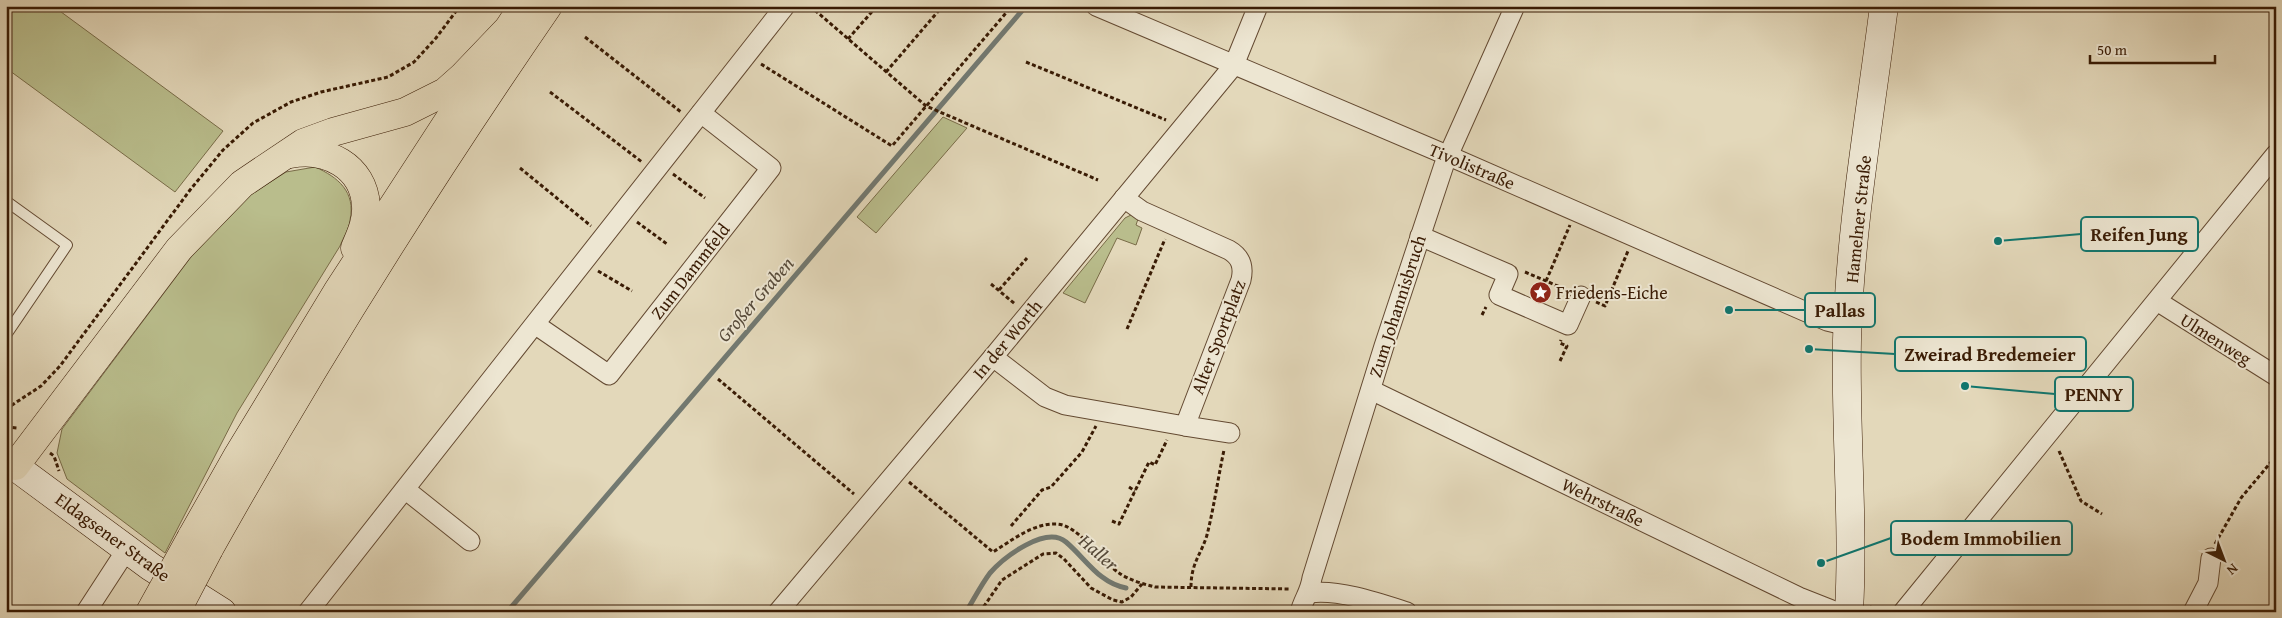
<svg xmlns="http://www.w3.org/2000/svg" width="2282" height="618" font-family="'Gentium Book Plus',serif">
  <style>
    .green { fill: #b9bd8c; stroke: #796c48 }
    .lines { fill: none; stroke-linecap: round; stroke-linejoin: round }
    .stream { stroke: #727971; stroke-width: 5 }
    .lane-casing { stroke: #644a32; stroke-width: 12 }
    .street-casing { stroke: #644a32; stroke-width: 21 }
    .secondary-casing { stroke: #391b04; stroke-width: 29 }
    .highway-casing { stroke: #391b04; stroke-width: 29 }
    .path { stroke: #391b04; stroke-width: 3; stroke-dasharray: 4 2.5; stroke-linecap: butt }
    .lane { stroke: #ede6d2; stroke-width: 10 }
    .street { stroke: #ede6d2; stroke-width: 19 }
    .secondary { stroke: #ede6d2; stroke-width: 28 }
    .highway { stroke: #e3d8ba; stroke-width: 28 }
    .highway-bridge-casing { stroke: #391b04; stroke-width: 29; stroke-linecap: butt }
    .highway-bridge { stroke: #e3d8ba; stroke-width: 28 }
    .labels { text-anchor: middle; dominant-baseline: central; stroke-width: 4; stroke-linejoin: round; paint-order: stroke }
    .street-label { font-size: 18px; fill: #391b04; stroke: #ede6d2 }
    .poi-label { font-size: 18px; fill: #391b04; stroke: #ede6d2; text-anchor: start }
    .water-label { font-size: 19px; font-style: italic; fill: #564a3a; stroke: #ede6d2 }
    .leader { fill: none; stroke: #0f766e; stroke-width: 2 }
    .callout-dot { fill: #0f766e; stroke: #ede6d2; stroke-width: 2 }
    .callout { fill: #ede6d2; stroke: #0f766e; stroke-width: 2 }
    .callout-label { font-size: 19px; text-anchor: middle; font-weight: bold; fill: #391b04 }
  </style>
  <rect width="100%" height="100%" fill="#e3d8ba"/>
  <filter id="stains"><feTurbulence type="fractalNoise" baseFrequency=".004" numOctaves="4"/><feColorMatrix values="0 0 0 0 .2 0 0 0 0 .09 0 0 0 0 .02 0 0 0 .5 -.17"/></filter>
  <radialGradient id="worn" r=".72"><stop offset=".6" stop-color="#630" stop-opacity="0"/><stop offset="1" stop-color="#630" stop-opacity=".3"/></radialGradient>
  <g class="green">
    <polygon points="6,6 53,6 223,131 175,192 6,68"/>
    <polygon points="943,117 967,128 876,233 857,217"/>
    <path d="M315,167c23,10 41,25 35,53 -1,9 -7,18 -10,26l-103,167 -72,140 -98,-74 -10,-26 5,-24 132,-176 59,-60 33,-21z"/>
    <polygon points="1133,214 1139,216 1136,225 1142,228 1136,245 1117,238 1085,303 1063,293 1125,218"/>
  </g>
  <g class="lines">
    <g class="stream">
      <polyline points="507,612 1026,6"/>
      <path d="M966,612c8,-13 15,-27 24,-39 14,-16 56,-48 76,-31 20,17 33,41 60,46"/>
    </g>
    <defs>
      <polyline id="lane" points="6,201 67,245 6,335"/>
      <g id="street">
        <polyline points="1096,6 1449,156 1827,321 1848,326"/>
        <polyline points="1420,236 1508,274 1499,295 1568,325 1581,296"/>
        <polyline points="2157,301 2276,376"/>
        <polyline points="536,325 609,375 771,168 701,113"/>
        <path d="M993,357l52,40 20,8 120,21 56,-146c3,-13 0,-23 -12,-30l-87,-39 -18,-13"/>
        <polyline points="1371,390 1799,597 1837,612"/>
        <polyline points="1185,426 1230,433"/>
        <polyline points="406,490 470,541"/>
        <path d="M1310,593c29,-4 69,10 97,19"/>
        <polyline points="86,612 127,549"/>
        <polyline points="308,612 785,6"/>
        <polyline points="778,612 993,357 1234,65 1258,6"/>
        <path d="M1300,612c4,-14 10,-20 12,-34l72,-232 60,-181 71,-159"/>
        <polyline points="1903,612 2276,154"/>
        <polyline points="2193,612 2208,583 2211,558"/>
      </g>
      <g id="secondary">
        <polyline points="6,460 151,567 222,612"/>
        <path d="M1849,612c5,-91 -4,-181 -2,-272 3,-112 23,-223 37,-334"/>
      </g>
      <g id="highway">
        <path d="M290,154c36,-7 74,12 76,52 1,15 -5,28 -11,42"/>
        <polyline points="15,466 179,249 242,184 303,143 333,132 405,112 445,92 463,76 506,31"/>
        <polyline points="191,538 238,455 337,292 523,6"/>
        <path d="M209,549c104,-186 218,-367 339,-543"/>
      </g>
    </defs>
    <use href="#lane" class="lane-casing"/>
    <use href="#street" class="street-casing"/>
    <use href="#secondary" class="secondary-casing"/>
    <use href="#highway" class="highway-casing"/>
    <g class="path">
      <polyline points="810,6 926,106 1098,180"/>
      <polyline points="585,37 681,112"/>
      <polyline points="848,39 877,6"/>
      <polyline points="1026,62 1166,120"/>
      <polyline points="761,64 892,146 1012,6"/>
      <polyline points="886,72 941,8 938,6"/>
      <polyline points="550,92 642,162"/>
      <polyline points="520,168 591,226"/>
      <polyline points="673,174 705,198"/>
      <polyline points="637,222 667,244"/>
      <polyline points="598,271 632,291"/>
      <polyline points="1525,272 1567,290"/>
      <polyline points="1546,281 1570,225"/>
      <polyline points="991,284 1015,304"/>
      <polyline points="999,290 1027,258"/>
      <polyline points="1596,302 1605,306 1628,251"/>
      <polyline points="1482,315 1486,307"/>
      <polyline points="1127,329 1165,239"/>
      <polyline points="1560,361 1567,346 1560,343 1561,340"/>
      <polyline points="718,379 854,494"/>
      <polyline points="6,409 41,386 60,366 190,190 223,150 253,123 291,102 321,92 388,77 414,62 436,38 460,6"/>
      <polyline points="6,427 17,428"/>
      <polyline points="2059,451 2081,501 2102,514"/>
      <polyline points="50,453 54,456 59,471"/>
      <path d="M909,482l84,70c18,-11 40,-29 63,-28 22,0 45,37 63,49 10,7 24,11 36,14l136,2"/>
      <polyline points="1129,487 1135,491"/>
      <polyline points="1112,521 1119,524 1149,462 1155,465 1167,440"/>
      <polyline points="1011,526 1042,490 1051,487 1082,452 1096,426"/>
      <polyline points="2215,544 2241,498 2276,456"/>
      <path d="M1191,587c0,-24 10,-32 16,-52 7,-28 11,-57 17,-85"/>
      <polyline points="1870,607 1883,611"/>
      <polyline points="980,612 1002,580 1043,554 1056,553 1064,559 1091,588 1113,600 1122,602 1131,597 1142,584"/>
    </g>
    <use href="#lane" class="lane"/>
    <use href="#street" class="street"/>
    <use href="#secondary" class="secondary"/>
    <use href="#highway" class="highway"/>
    <defs>
      <g id="highway-bridge">
        <polyline points="150,612 191,538"/>
        <polyline points="176,612 209,549"/>
      </g>
    </defs>
    <use href="#highway-bridge" class="highway-bridge-casing"/>
    <use href="#highway-bridge" class="highway-bridge"/>
  </g>
  <defs>
    <symbol id="sight-disc" viewBox="-11 -11 22 22"><circle r="9.5" fill="#8f2418" stroke="#ede6d2"/><path d="M0-6L1.8-2.2L6-1.7L2.9 1.2L3.7 5.4L0 3.3L-3.7 5.4L-2.9 1.2L-6-1.7L-1.8-2.2Z" fill="#fff"/></symbol>
  </defs>
  <g fill-rule="evenodd">
    <use href="#sight-disc" x="1528" y="280" width="25" height="25"/>
  </g>
  <g class="labels">
    <g class="street-label">
      <text transform="translate(1472 166) rotate(23)">Tivolistraße</text>
      <text transform="translate(1858 219) rotate(-84)">Hamelner Straße</text>
      <text transform="translate(690 271) rotate(-52)">Zum Dammfeld</text>
      <text transform="translate(1397 306) rotate(-72)">Zum Johannisbruch</text>
      <text transform="translate(1218 337) rotate(-69)">Alter Sportplatz</text>
      <text transform="translate(1007 339) rotate(-50)">In der Worth</text>
      <text transform="translate(2216 339) rotate(32)">Ulmenweg</text>
      <text transform="translate(1603 502) rotate(26)">Wehrstraße</text>
      <text transform="translate(113 537) rotate(36)">Eldagsener Straße</text>
    </g>
    <g class="poi-label">
      <text x="1556" y="292">Friedens-Eiche</text>
    </g>
    <g class="water-label">
      <text transform="translate(755 299) rotate(-49)">Großer Graben</text>
      <text transform="translate(1099 552) rotate(41)">Haller</text>
    </g>
  </g>
  <path class="leader" d="M1998 241L2081 234M1729 310L1805 310M1809 349L1895 354M1965 386L2055 394M1821 563L1891 538"/>
  <g class="callout-dot">
    <circle cx="1998" cy="241" r="5"/>
    <circle cx="1729" cy="310" r="5"/>
    <circle cx="1809" cy="349" r="5"/>
    <circle cx="1965" cy="386" r="5"/>
    <circle cx="1821" cy="563" r="5"/>
  </g>
  <g class="callout">
    <rect x="2081" y="217" width="117" height="34" rx="5"/>
    <rect x="1805" y="293" width="70" height="34" rx="5"/>
    <rect x="1895" y="337" width="191" height="34" rx="5"/>
    <rect x="2055" y="377" width="78" height="34" rx="5"/>
    <rect x="1891" y="521" width="181" height="34" rx="5"/>
  </g>
  <g class="callout-label">
    <text x="2139" y="241">Reifen Jung</text>
    <text x="1840" y="317">Pallas</text>
    <text x="1990" y="361">Zweirad Bredemeier</text>
    <text x="2094" y="401">PENNY</text>
    <text x="1981" y="545">Bodem Immobilien</text>
  </g>
  <rect width="2282" height="618" fill="none" stroke="#e3d8ba" stroke-width="25"/>
  <rect x="8" y="8" width="2267" height="603" fill="none" stroke="#391b04" stroke-width="2.5"/>
  <rect x="12" y="12" width="2257" height="593" fill="none" stroke="#391b04"/>
  <g transform="translate(2224 560) rotate(138)" stroke="#ede6d2" stroke-width="4" paint-order="stroke">
  <path d="M0-4L9 19L0 12L-9 19Z" fill="#391b04"/>
  <text y="-8" font-size="14" font-weight="bold" text-anchor="middle" fill="#391b04">N</text>
  </g>
  <path d="M2090 55v8h125v-8" fill="none" stroke="#391b04" stroke-width="2.5"/>
  <text x="2097" y="55" font-size="15" fill="#391b04" stroke="#ede6d2" stroke-width="4" paint-order="stroke">50 m</text>
  <rect width="100%" height="100%" filter="url(#stains)"/>
  <rect width="100%" height="100%" fill="url(#worn)"/>
</svg>
